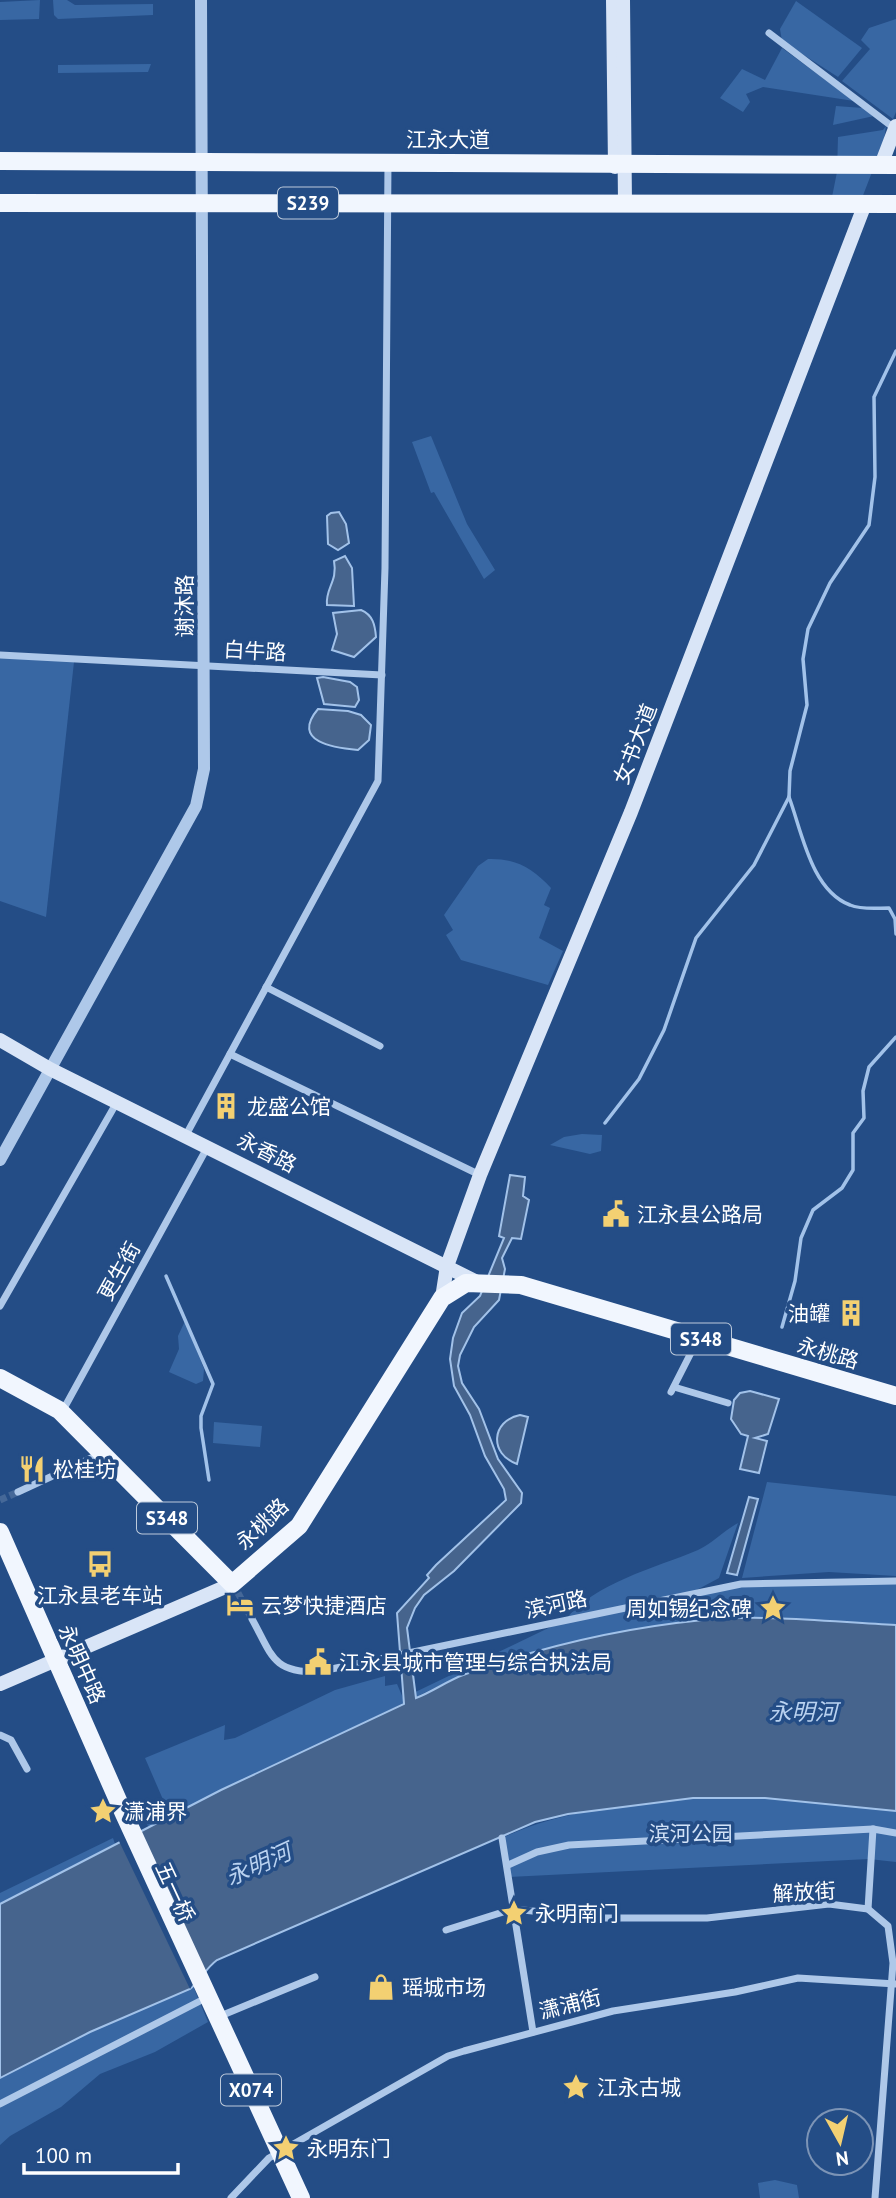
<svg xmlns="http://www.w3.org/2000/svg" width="896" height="2198" font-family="'PT Sans','Noto Sans SC',sans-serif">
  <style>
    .green { fill: #3867a3 }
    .water { fill: #46648d; stroke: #a2c2e9; stroke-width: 2 }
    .pier { fill: #244d86 }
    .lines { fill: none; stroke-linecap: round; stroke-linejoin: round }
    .stream { stroke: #a2c2e9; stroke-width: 3.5 }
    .minor-tunnel { stroke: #456898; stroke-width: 7; stroke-dasharray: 7 3.5; stroke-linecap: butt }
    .minor { stroke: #aec8e9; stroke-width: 7 }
    .tertiary { stroke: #aec8e9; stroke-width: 12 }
    .secondary { stroke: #d9e5f7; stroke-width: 14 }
    .primary { stroke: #f1f6fe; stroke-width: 18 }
    .labels { text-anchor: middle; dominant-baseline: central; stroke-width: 7; stroke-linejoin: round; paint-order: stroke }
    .shield { fill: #244d86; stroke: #bdcadb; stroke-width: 2 }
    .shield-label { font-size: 19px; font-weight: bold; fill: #fff }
    .street-label { font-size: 21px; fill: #fff; stroke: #244d86 }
    .poi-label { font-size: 21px; fill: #fff; stroke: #244d86; text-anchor: start }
    .park-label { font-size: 21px; fill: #d2e2f7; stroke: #244d86 }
    .water-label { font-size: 23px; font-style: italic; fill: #bad2f0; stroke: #244d86 }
  </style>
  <rect width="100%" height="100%" fill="#244d86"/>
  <g class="green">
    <polygon points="40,0 39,19 0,20 0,2"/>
    <polygon points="53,0 67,0 75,5 153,4 153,15 58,19 54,15"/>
    <polygon points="796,1 862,48 838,77 782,41 780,29"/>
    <polygon points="896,19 896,112 893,119 842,81 870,49 861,40 869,28"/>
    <polygon points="782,48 854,101 763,87 746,94 750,102 743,112 720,98 742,69 765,80"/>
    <polygon points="151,64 148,72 58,73 58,65"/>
    <polygon points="836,106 863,108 874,116 833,125"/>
    <polygon points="886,126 884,141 862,198 832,197 837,172 838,137 883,130"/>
    <polygon points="431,436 467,524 495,570 484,579 434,492 431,493 412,442"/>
    <polygon points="0,653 74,662 46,917 0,901"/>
    <path d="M488,859c28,-1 45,10 63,29l-7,17 6,3 -11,30 24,13 -15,34 -87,-25 -15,-25 7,-5 -9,-15 34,-49z"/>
    <polygon points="582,1134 602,1135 601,1151 590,1154 550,1145 564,1137"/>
    <polygon points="185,1321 204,1369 203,1381 196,1384 169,1372 179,1349 178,1336"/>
    <polygon points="214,1422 262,1426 260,1447 213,1443"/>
    <polygon points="767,1482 896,1496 896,1576 829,1572 742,1578"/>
    <path d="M738,1523l-19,55 -28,15 50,-9 155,-3v44l-191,-5 -114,18 -51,14 -79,23 -312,152 -4,-5 23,-11 -23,-53 80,-33 -1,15 11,-2 100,-48 50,-14v10l12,-2 6,14 162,-78c31,-38 88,-51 133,-70 15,-7 25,-19 40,-27z"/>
    <path d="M693,1798h72l131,13v51l-27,-3 -360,18 -7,-39c60,-28 125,-34 191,-40z"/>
    <polygon points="113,1838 115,1844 0,1903 0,1893"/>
    <polygon points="193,1986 208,2022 155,2052 100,2074 61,2107 10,2136 0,2145 0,2078 90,2032"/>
    <polygon points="775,2180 797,2185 799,2198 760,2198 758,2183"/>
  </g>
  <g class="water">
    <polygon points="339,512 346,524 349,543 338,550 328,544 327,516 331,513"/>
    <path d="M345,556l7,12 2,38 -27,-1c-2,-17 11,-23 7,-44z"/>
    <path d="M361,610c12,5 14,15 15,27l-22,20 -22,-7 5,-16 -4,-21z"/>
    <polygon points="323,677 350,682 357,687 359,700 355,707 324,704 317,678"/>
    <path d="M318,709l30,2 13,4 10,10 -2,15 -11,10c-23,-2 -68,-8 -40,-41z"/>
    <path d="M510,1175l15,2 -2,19 6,4 -8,39 -9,-1 -10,20 3,11 -6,31 -25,27 -14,28 -2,11 4,17 17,26 19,50 24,34 -1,10 -67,68 -30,24 -9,13 -8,20 9,70c16,-6 31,-17 47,-23 77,-28 159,-47 240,-55 64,-6 130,2 193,5v186l-131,-13h-72l-125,16 -33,8 -318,138c-12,9 -16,20 -27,29l-100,43 -90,46v-174l221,-114 183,-86 -7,-91 32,-35 -2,-3 9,-10 70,-65 -2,-11 -19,-33 -15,-41 -16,-29 -4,-27 3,-21 9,-25 18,-17 24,-58 -5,-2z"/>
    <polygon points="750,1391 779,1399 768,1434 755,1438 767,1441 759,1473 740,1469 748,1436 741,1434 731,1419 734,1400 740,1393"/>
    <path d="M520,1415l8,2 -11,47c-28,-10 -26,-43 3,-49z"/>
    <polygon points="749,1497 758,1499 737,1575 727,1573"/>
  </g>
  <polygon class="pier" points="138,1829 202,1969 190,1989 118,1839"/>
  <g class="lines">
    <g class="stream">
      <path d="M789,797c13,35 22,93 61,108 12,5 27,3 39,3l6,11 1,15"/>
      <polyline points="605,1123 639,1079 664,1030 696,938 754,865 789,797 790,771 807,705 803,659 808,629 830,583 869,525 875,477 874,397 896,351"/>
      <polyline points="166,1276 213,1384 201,1416 201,1428 209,1480"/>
      <polyline points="782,1327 795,1281 801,1238 813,1210 842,1188 853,1170 853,1133 864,1118 863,1091 869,1067 896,1037"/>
    </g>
    <g class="minor-tunnel">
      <polyline points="0,1500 18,1492"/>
      <polyline points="238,1593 252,1619"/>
    </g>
    <g class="minor">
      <polyline points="769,33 894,128"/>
      <polyline points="0,655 382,675"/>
      <polyline points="266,987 380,1046"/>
      <polyline points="230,1054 480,1175"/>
      <polyline points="186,1135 378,781 385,568 388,162"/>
      <polyline points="0,1306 117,1102"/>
      <polyline points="674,1387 728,1403"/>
      <polyline points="671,1392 698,1339"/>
      <polyline points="62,1412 208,1146"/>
      <polyline points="18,1492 100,1454"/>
      <path d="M252,1619c20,36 20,53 65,53l424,-88 155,-3"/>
      <polyline points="0,1735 11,1740 27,1769"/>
      <polyline points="502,1838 533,2032"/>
      <polyline points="508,1865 537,1852 569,1845 873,1829 896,1833"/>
      <polyline points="868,1909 873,1829"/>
      <polyline points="446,1930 513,1909 601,1918 707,1918 829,1904 868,1909 888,1926 893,1963 875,2198"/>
      <polyline points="218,2017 315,1977"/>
      <polyline points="0,2104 200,2001"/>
      <polyline points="231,2198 269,2158 448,2056 464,2051 613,2011 735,1992 798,1978 896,1984"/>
    </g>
    <polyline class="tertiary" points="0,1160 196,806 204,769 201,0"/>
    <g class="secondary">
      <polyline points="613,0 615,167"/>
      <polyline points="623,0 625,203"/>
      <polyline points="881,165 896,126"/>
      <polyline points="0,1040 50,1069 477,1282"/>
      <polyline points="442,1298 447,1266 480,1175 631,812 865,204"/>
      <polyline points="0,1684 232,1584"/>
    </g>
    <g class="primary">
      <polyline points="0,161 896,165"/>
      <polyline points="0,203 896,204"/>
      <polyline points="0,1378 59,1410 232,1584 299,1526 442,1298 466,1283 521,1285 896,1396"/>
      <polyline points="0,1532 124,1814 301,2198"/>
    </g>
  </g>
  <defs>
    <symbol id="building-bare" viewBox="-9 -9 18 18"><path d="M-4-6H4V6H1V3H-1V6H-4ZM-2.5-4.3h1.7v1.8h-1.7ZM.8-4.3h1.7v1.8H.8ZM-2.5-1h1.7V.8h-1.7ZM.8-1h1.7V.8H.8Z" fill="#f3d072" stroke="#244d86" stroke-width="2.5" paint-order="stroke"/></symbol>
    <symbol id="civic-bare" viewBox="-9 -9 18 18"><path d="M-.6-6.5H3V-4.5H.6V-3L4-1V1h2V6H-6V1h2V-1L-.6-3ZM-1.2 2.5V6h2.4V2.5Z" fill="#f3d072" stroke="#244d86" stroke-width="2.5" paint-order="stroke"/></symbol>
    <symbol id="restaurant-bare" viewBox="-9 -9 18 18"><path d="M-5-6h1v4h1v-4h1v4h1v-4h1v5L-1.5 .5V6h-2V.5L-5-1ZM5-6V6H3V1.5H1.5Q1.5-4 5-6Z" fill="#f3d072" stroke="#244d86" stroke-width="2.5" paint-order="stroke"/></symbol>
    <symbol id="bus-bare" viewBox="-9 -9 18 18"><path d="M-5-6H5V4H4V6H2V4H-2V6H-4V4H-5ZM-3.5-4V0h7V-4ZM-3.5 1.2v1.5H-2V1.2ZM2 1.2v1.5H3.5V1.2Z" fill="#f3d072" stroke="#244d86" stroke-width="2.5" paint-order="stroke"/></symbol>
    <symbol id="hotel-bare" viewBox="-9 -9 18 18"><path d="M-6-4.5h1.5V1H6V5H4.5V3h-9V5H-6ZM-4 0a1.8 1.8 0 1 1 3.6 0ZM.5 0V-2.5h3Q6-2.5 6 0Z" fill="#f3d072" stroke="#244d86" stroke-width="2.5" paint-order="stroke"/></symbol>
    <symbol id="sight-bare" viewBox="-9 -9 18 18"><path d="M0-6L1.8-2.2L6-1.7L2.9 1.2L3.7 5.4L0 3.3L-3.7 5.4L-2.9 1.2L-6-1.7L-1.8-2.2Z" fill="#f3d072" stroke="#244d86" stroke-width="2.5" paint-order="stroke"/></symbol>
    <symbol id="shop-bare" viewBox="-9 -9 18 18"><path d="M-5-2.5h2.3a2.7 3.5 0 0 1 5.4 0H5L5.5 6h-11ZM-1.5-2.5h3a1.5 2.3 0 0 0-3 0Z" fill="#f3d072" stroke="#244d86" stroke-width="2.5" paint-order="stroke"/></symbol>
  </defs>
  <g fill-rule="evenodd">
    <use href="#building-bare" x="207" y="1087" width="38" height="38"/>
    <use href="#civic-bare" x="597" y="1195" width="38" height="38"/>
    <use href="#building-bare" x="832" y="1294" width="38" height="38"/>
    <use href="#restaurant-bare" x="13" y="1450" width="38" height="38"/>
    <use href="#bus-bare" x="81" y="1545" width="38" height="38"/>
    <use href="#hotel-bare" x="221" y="1586" width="38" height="38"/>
    <use href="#sight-bare" x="754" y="1589" width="38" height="38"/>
    <use href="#civic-bare" x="299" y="1643" width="38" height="38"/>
    <use href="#sight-bare" x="84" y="1792" width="38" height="38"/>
    <use href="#sight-bare" x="495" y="1894" width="38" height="38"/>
    <use href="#shop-bare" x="362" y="1968" width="38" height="38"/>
    <use href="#sight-bare" x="557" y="2068" width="38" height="38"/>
    <use href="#sight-bare" x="267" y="2129" width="38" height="38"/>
  </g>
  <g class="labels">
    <g class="shield">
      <rect x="278" y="187.5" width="60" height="31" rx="5"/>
      <rect x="671" y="1323.5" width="60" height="31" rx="5"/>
      <rect x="137" y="1502.5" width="60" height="31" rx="5"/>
      <rect x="221" y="2074.5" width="60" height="31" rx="5"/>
    </g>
    <g class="shield-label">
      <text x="308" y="203">S239</text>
      <text x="701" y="1339">S348</text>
      <text x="167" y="1518">S348</text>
      <text x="251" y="2090">X074</text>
    </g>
    <g class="street-label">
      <text x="448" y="139">江永大道</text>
      <text transform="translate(184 606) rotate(-90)">谢沐路</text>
      <text transform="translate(255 651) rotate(3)">白牛路</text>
      <text transform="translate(635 744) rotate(-69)">女书大道</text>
      <text transform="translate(267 1152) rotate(27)">永香路</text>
      <text transform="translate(119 1271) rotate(-61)">更生街</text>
      <text transform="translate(828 1353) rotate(16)">永桃路</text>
      <text transform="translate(262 1524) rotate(-44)">永桃路</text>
      <text transform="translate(556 1604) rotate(-12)">滨河路</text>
      <text transform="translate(82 1664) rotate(66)">永明中路</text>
      <text transform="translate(175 1892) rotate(65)">五一桥</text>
      <text transform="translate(804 1892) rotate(-3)">解放街</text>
      <text transform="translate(570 2004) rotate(-14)">潇浦街</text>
    </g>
    <g class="poi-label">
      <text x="247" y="1106">龙盛公馆</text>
      <text x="637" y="1214">江永县公路局</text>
      <text x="830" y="1313" text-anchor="end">油罐</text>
      <text x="53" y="1469">松桂坊</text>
      <text x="100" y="1595" text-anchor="middle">江永县老车站</text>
      <text x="261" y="1605">云梦快捷酒店</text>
      <text x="752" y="1608" text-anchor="end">周如锡纪念碑</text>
      <text x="339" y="1662">江永县城市管理与综合执法局</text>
      <text x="124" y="1811">潇浦界</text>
      <text x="535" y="1913">永明南门</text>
      <text x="402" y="1987">瑶城市场</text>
      <text x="597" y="2087">江永古城</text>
      <text x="307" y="2148">永明东门</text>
    </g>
    <g class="park-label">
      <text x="691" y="1833">滨河公园</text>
    </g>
    <g class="water-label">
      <text x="803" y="1711">永明河</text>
      <text transform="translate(258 1864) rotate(-24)">永明河</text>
    </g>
  </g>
  <g transform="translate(840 2142) rotate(172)"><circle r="33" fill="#244d86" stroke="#7c94b6" stroke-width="2"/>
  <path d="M0-5L12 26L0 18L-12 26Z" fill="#f3d072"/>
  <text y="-10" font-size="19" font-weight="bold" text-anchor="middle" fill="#ffffff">N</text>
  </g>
  <path d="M24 2163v10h154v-10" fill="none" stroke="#ffffff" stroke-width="3.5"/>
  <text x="35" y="2163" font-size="21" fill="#ffffff" stroke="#244d86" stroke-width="5" paint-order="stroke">100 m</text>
</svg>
